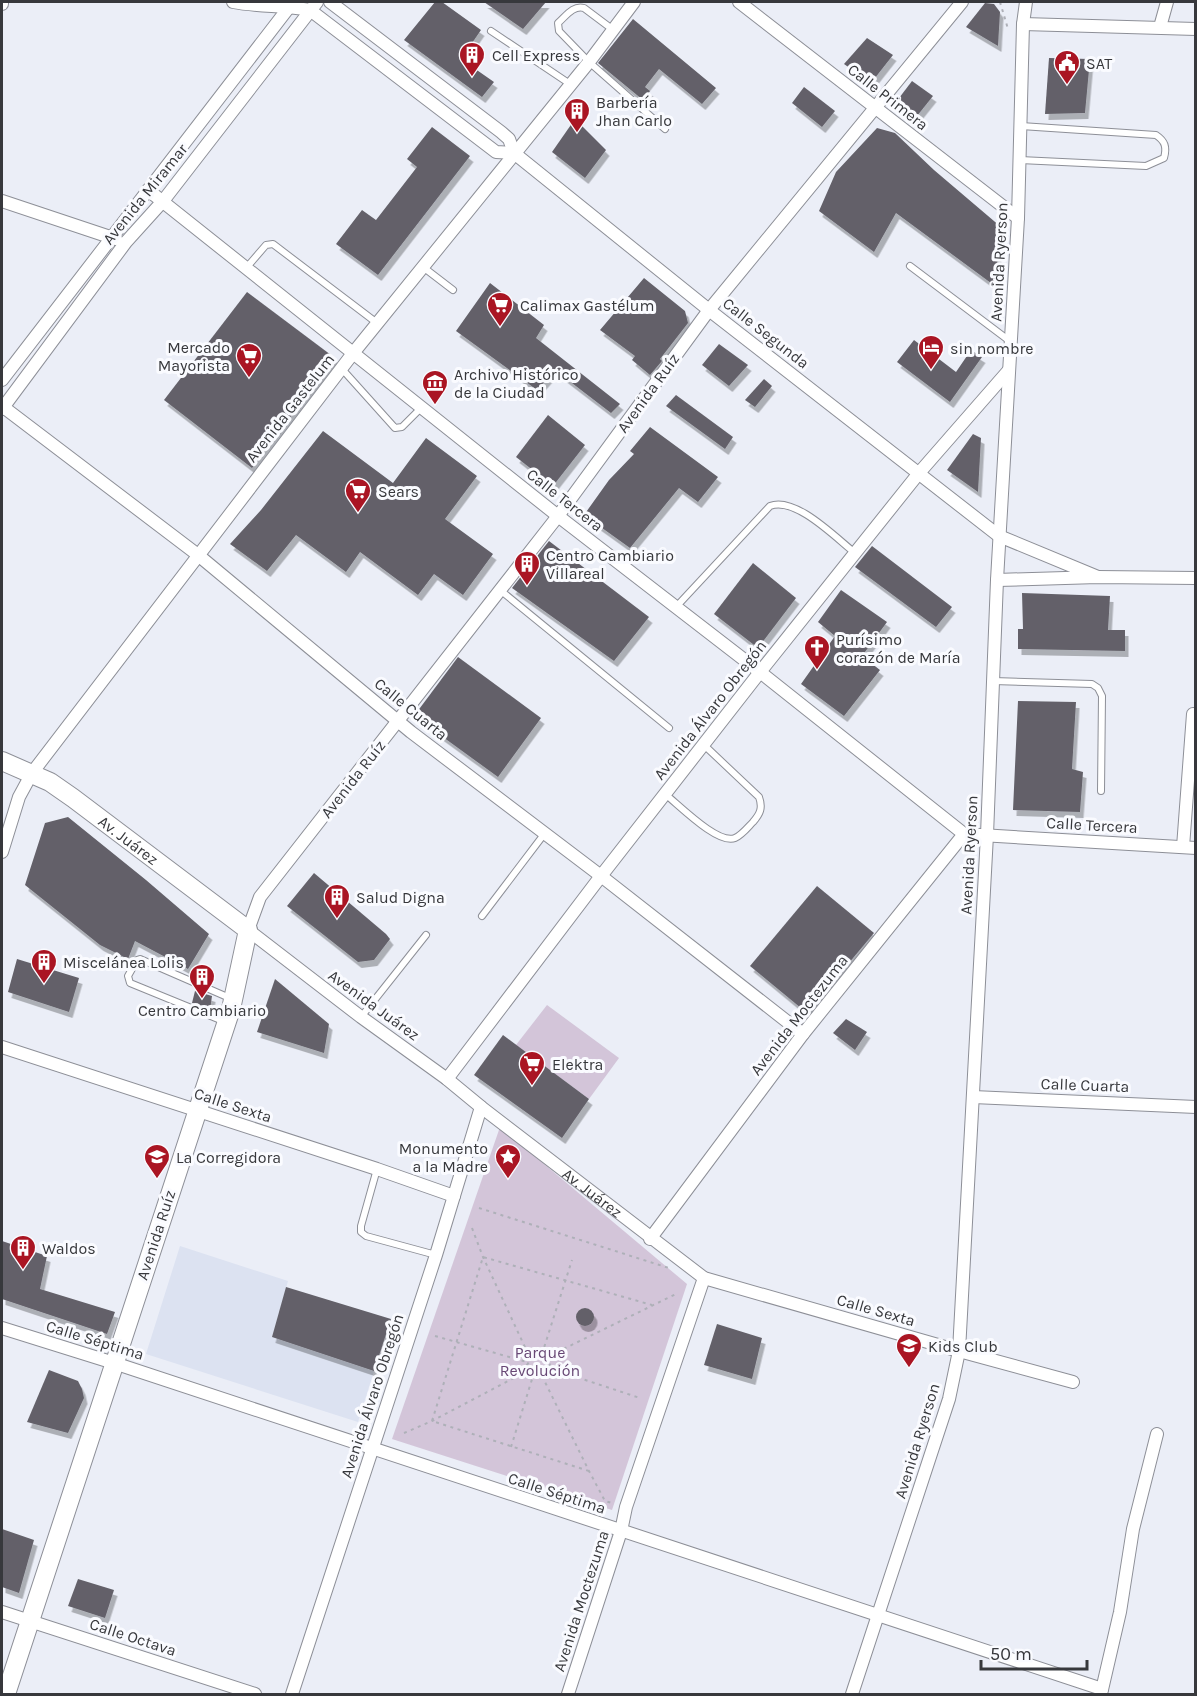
<svg xmlns="http://www.w3.org/2000/svg" width="1197" height="1696" font-family="Karla,sans-serif">
  <style>
    .built { fill: #dce2f1 }
    .green { fill: #d3c5d9 }
    .building { fill: #636169; filter: url(#shadow) }
    .lines { fill: none; stroke-linecap: round; stroke-linejoin: round }
    .lane-casing { stroke: #8d8f97; stroke-width: 8 }
    .street-casing { stroke: #8d8f97; stroke-width: 14 }
    .secondary-casing { stroke: #8d8f97; stroke-width: 20 }
    .path { stroke: #aeb0b8; stroke-width: 2; stroke-dasharray: 3 4.5; stroke-linecap: butt }
    .lane { stroke: #fff; stroke-width: 6 }
    .street { stroke: #fff; stroke-width: 12 }
    .secondary { stroke: #fff; stroke-width: 18 }
    .labels { text-anchor: middle; dominant-baseline: central; stroke-width: 6; stroke-linejoin: round; paint-order: stroke }
    .poi-label { font-size: 16px; fill: #37383c; stroke: #fafbff; text-anchor: start }
    .street-label { font-size: 16px; fill: #37383c; stroke: #fafbff }
    .park-label { font-size: 16px; fill: #684875; stroke: #fafbff }
  </style>
  <defs>
    <filter id="shadow"><feDropShadow dx="3.5" dy="6" stdDeviation="0" flood-color="#0004"/></filter>
  </defs>
  <rect width="100%" height="100%" fill="#ebeef7"/>
  <polygon class="built" points="180,1246 288,1281 272,1337 374,1371 358,1422 146,1354"/>
  <g class="green">
    <polygon points="547,1005 619,1058 589,1099 516,1045"/>
    <polygon points="500,1127 687,1284 612,1510 392,1439"/>
  </g>
  <g class="building">
    <polygon points="435,2 442,2 481,30 461,59 494,82 482,97 404,40"/>
    <polygon points="484,2 546,2 523,29"/>
    <polygon points="985,3 994,4 1000,12 998,46 966,27"/>
    <polygon points="633,19 716,88 702,104 659,69 645,87 650,91 643,100 598,63"/>
    <polygon points="867,38 893,55 871,83 844,64"/>
    <polygon points="1049,58 1090,59 1085,113 1045,114"/>
    <polygon points="912,81 933,96 913,121 893,106"/>
    <polygon points="804,87 835,111 822,127 792,103"/>
    <polygon points="575,119 606,150 585,178 552,152"/>
    <polygon points="432,127 470,156 378,275 336,244 362,210 376,220 417,167 407,159"/>
    <polygon points="877,128 895,133 934,170 1001,227 995,286 896,213 874,252 819,211 836,172"/>
    <polygon points="644,278 685,311 688,323 660,359 662,361 650,375 632,360 635,356 600,330"/>
    <polygon points="490,283 544,325 536,338 620,404 611,413 555,370 537,390 456,331"/>
    <polygon points="247,292 335,358 252,468 164,400"/>
    <polygon points="914,340 956,372 971,350 982,357 950,402 897,362"/>
    <polygon points="719,344 748,365 729,386 702,365"/>
    <polygon points="764,379 772,386 755,407 745,400"/>
    <polygon points="676,395 733,437 725,449 666,406"/>
    <polygon points="548,415 585,445 553,486 516,457"/>
    <polygon points="650,427 718,477 698,502 679,488 630,548 584,515 609,480 634,454 630,451"/>
    <polygon points="323,431 393,483 426,438 477,476 445,519 493,554 463,595 434,574 418,595 360,552 346,572 296,535 267,571 230,544 261,510"/>
    <polygon points="973,434 981,438 978,492 947,470"/>
    <polygon points="549,541 649,617 614,661 512,588"/>
    <polygon points="872,546 952,607 936,627 855,567"/>
    <polygon points="753,563 796,598 758,648 714,614"/>
    <polygon points="841,590 887,622 862,656 880,670 844,716 801,684 835,636 818,622"/>
    <polygon points="1022,593 1110,596 1108,630 1125,630 1125,651 1018,649 1018,629 1023,629"/>
    <polygon points="458,657 541,718 498,777 414,716"/>
    <polygon points="1018,701 1076,702 1072,769 1083,772 1080,812 1013,810"/>
    <polygon points="68,817 146,880 209,934 188,969 135,941 128,959 100,945 25,885 45,823"/>
    <polygon points="314,873 386,934 390,939 374,960 358,962 287,906"/>
    <polygon points="817,886 874,933 807,1013 750,966"/>
    <polygon points="17,959 79,978 69,1012 8,992"/>
    <polygon points="275,979 329,1024 324,1053 257,1032"/>
    <polygon points="195,991 212,996 210,1010 192,1003"/>
    <polygon points="846,1019 867,1032 855,1050 833,1033"/>
    <polygon points="503,1035 589,1099 562,1138 474,1075"/>
    <polygon points="2,1241 47,1256 40,1289 115,1312 107,1334 2,1299"/>
    <polygon points="286,1287 391,1319 374,1371 272,1337"/>
    <circle cx="585" cy="1317" r="9"/>
    <polygon points="717,1324 762,1338 752,1379 704,1365"/>
    <polygon points="49,1370 78,1381 82,1389 84,1398 68,1433 27,1422"/>
    <polygon points="2,1529 34,1540 19,1593 2,1587"/>
    <polygon points="78,1579 114,1590 105,1618 68,1606"/>
  </g>
  <g class="lines">
    <defs>
      <g id="lane">
        <path d="M612,29l-28,-21c-11,-3 -18,8 -26,15l1,8 30,31 76,67"/>
        <polyline points="491,31 570,84"/>
        <path d="M1020,160l126,6 18,-8c3,-11 1,-17 -8,-23l-135,-9"/>
        <polyline points="910,266 1011,342"/>
        <polyline points="247,267 266,245 273,244 377,323"/>
        <polyline points="423,267 453,290"/>
        <polyline points="342,369 395,428 402,427 421,408"/>
        <polyline points="500,590 669,728"/>
        <path d="M676,607l94,-101c25,-10 65,31 85,47"/>
        <polyline points="993,681 1092,684 1098,688 1102,696 1101,791"/>
        <path d="M665,794c14,11 53,51 70,44 7,-3 13,-11 18,-16 7,-8 10,-14 6,-25l-55,-52"/>
        <polyline points="482,916 545,833"/>
        <polyline points="361,1017 426,935"/>
        <polyline points="223,1021 130,983 128,976 137,960 140,959 232,999"/>
        <polyline points="377,1169 361,1226 361,1232 366,1236 436,1255"/>
      </g>
      <g id="street">
        <path d="M233,2c26,5 52,3 77,8l186,142 18,1"/>
        <polyline points="330,2 501,132 509,139 514,153 709,310 999,536 1098,577"/>
        <polyline points="739,2 1018,218"/>
        <path id="s1" d="M962,2l-253,308 -151,206 -298,381 -12,33 113,87 86,62 34,28 223,171 255,73 114,31"/>
        <polyline points="2,4 2,2"/>
        <polyline points="1023,24 1196,29"/>
        <polyline points="1160,27 1167,2"/>
        <polyline points="148,190 558,516 760,672 964,834"/>
        <polyline points="2,201 116,239"/>
        <polyline points="2,380 293,2"/>
        <polyline points="2,406 198,555 411,732 601,876 803,1034"/>
        <polyline points="2,409 126,242 163,201 317,2"/>
        <polyline points="997,580 1098,577 1196,578"/>
        <polyline points="964,834 1196,848"/>
        <polyline points="1183,847 1193,714"/>
        <polyline points="2,852 19,797 32,773 354,352 589,62 634,2"/>
        <polyline points="2,1047 377,1169 454,1196"/>
        <polyline points="447,1079 601,876 760,672 919,473 1009,370"/>
        <polyline points="973,1097 1196,1107"/>
        <polyline points="650,1239 803,1034 964,834"/>
        <polyline points="2,1328 114,1363 1102,1689"/>
        <polyline points="2,1612 255,1694"/>
        <polyline points="292,1694 436,1255 481,1107"/>
        <polyline points="568,1694 621,1531 626,1507 704,1278"/>
        <polyline points="852,1694 949,1399 959,1351 987,835 997,580 1018,218 1023,24 1026,2"/>
        <polyline points="1101,1694 1120,1612 1133,1529 1157,1434"/>
      </g>
      <g id="secondary">
        <path id="s2" d="M2,761l48,21 23,16 175,132 -17,79 -225,685"/>
      </g>
    </defs>
    <use href="#lane" class="lane-casing"/>
    <use href="#street" class="street-casing"/>
    <use href="#secondary" class="secondary-casing"/>
    <g class="path">
      <polyline points="1000,2 1008,29"/>
      <polyline points="479,1208 669,1268"/>
      <polyline points="472,1228 483,1257 530,1358"/>
      <polyline points="435,1336 527,1362"/>
      <polyline points="542,1354 572,1260"/>
      <polyline points="547,1357 550,1364 546,1374 539,1377 531,1375 527,1365 533,1355 540,1354 547,1357 676,1294"/>
      <polyline points="549,1368 640,1398"/>
      <polyline points="542,1376 589,1471 605,1501 612,1503"/>
      <polyline points="404,1433 432,1421 527,1371"/>
      <polyline points="511,1447 533,1376"/>
      <polyline points="589,1471 432,1421 483,1257 652,1305"/>
    </g>
    <use href="#lane" class="lane"/>
    <use href="#street" class="street"/>
    <use href="#secondary" class="secondary"/>
  </g>
  <defs>
    <symbol id="building-pin" viewBox="-11 -11 22 30"><path d="M0 17L-7.5 6A9.5 9.5 0 1 1 7.5 6Z" fill="#aa1523" stroke="#fafbff"/><path d="M-4-6H4V6H1V3H-1V6H-4ZM-2.5-4.3h1.7v1.8h-1.7ZM.8-4.3h1.7v1.8H.8ZM-2.5-1h1.7V.8h-1.7ZM.8-1h1.7V.8H.8Z" fill="#fff"/></symbol>
    <symbol id="civic-pin" viewBox="-11 -11 22 30"><path d="M0 17L-7.5 6A9.5 9.5 0 1 1 7.5 6Z" fill="#aa1523" stroke="#fafbff"/><path d="M-.6-6.5H3V-4.5H.6V-3L4-1V1h2V6H-6V1h2V-1L-.6-3ZM-1.2 2.5V6h2.4V2.5Z" fill="#fff"/></symbol>
    <symbol id="supermarket-pin" viewBox="-11 -11 22 30"><path d="M0 17L-7.5 6A9.5 9.5 0 1 1 7.5 6Z" fill="#aa1523" stroke="#fafbff"/><path d="M-6-5.5h2.5l.6 2H6L4.5 2H-2.5L-4.4-4H-6ZM-1.5 3.2a1.3 1.3 0 1 0 .1 0ZM3 3.2a1.3 1.3 0 1 0 .1 0Z" fill="#fff"/></symbol>
    <symbol id="hotel-pin" viewBox="-11 -11 22 30"><path d="M0 17L-7.5 6A9.5 9.5 0 1 1 7.5 6Z" fill="#aa1523" stroke="#fafbff"/><path d="M-6-4.5h1.5V1H6V5H4.5V3h-9V5H-6ZM-4 0a1.8 1.8 0 1 1 3.6 0ZM.5 0V-2.5h3Q6-2.5 6 0Z" fill="#fff"/></symbol>
    <symbol id="museum-pin" viewBox="-11 -11 22 30"><path d="M0 17L-7.5 6A9.5 9.5 0 1 1 7.5 6Z" fill="#aa1523" stroke="#fafbff"/><path d="M0-6L6-3V-2H-6V-3ZM-5-1h2V3h-2ZM-1-1h2V3h-2ZM3-1h2V3H3ZM-6 4H6V6H-6Z" fill="#fff"/></symbol>
    <symbol id="church-pin" viewBox="-11 -11 22 30"><path d="M0 17L-7.5 6A9.5 9.5 0 1 1 7.5 6Z" fill="#aa1523" stroke="#fafbff"/><path d="M-1.2-6h2.4v3.5h3.3v2.4h-3.3V6h-2.4V-.1h-3.3v-2.4h3.3Z" fill="#fff"/></symbol>
    <symbol id="school-pin" viewBox="-11 -11 22 30"><path d="M0 17L-7.5 6A9.5 9.5 0 1 1 7.5 6Z" fill="#aa1523" stroke="#fafbff"/><path d="M0-5L7-2L0 1L-7-2ZM-4 1L0 2.5L4 1V4Q0 6-4 4Z" fill="#fff"/></symbol>
    <symbol id="sight-pin" viewBox="-11 -11 22 30"><path d="M0 17L-7.5 6A9.5 9.5 0 1 1 7.5 6Z" fill="#aa1523" stroke="#fafbff"/><path d="M0-6L1.8-2.2L6-1.7L2.9 1.2L3.7 5.4L0 3.3L-3.7 5.4L-2.9 1.2L-6-1.7L-1.8-2.2Z" fill="#fff"/></symbol>
  </defs>
  <g fill-rule="evenodd">
    <use href="#building-pin" x="457" y="40" width="30" height="40"/>
    <use href="#civic-pin" x="1052" y="48" width="30" height="40"/>
    <use href="#building-pin" x="562" y="96" width="30" height="40"/>
    <use href="#supermarket-pin" x="485" y="290" width="30" height="40"/>
    <use href="#hotel-pin" x="916" y="333" width="30" height="40"/>
    <use href="#supermarket-pin" x="234" y="341" width="30" height="40"/>
    <use href="#museum-pin" x="420" y="368" width="30" height="40"/>
    <use href="#supermarket-pin" x="343" y="476" width="30" height="40"/>
    <use href="#building-pin" x="512" y="549" width="30" height="40"/>
    <use href="#church-pin" x="802" y="633" width="30" height="40"/>
    <use href="#building-pin" x="322" y="882" width="30" height="40"/>
    <use href="#building-pin" x="29" y="947" width="30" height="40"/>
    <use href="#building-pin" x="187" y="962" width="30" height="40"/>
    <use href="#supermarket-pin" x="517" y="1049" width="30" height="40"/>
    <use href="#school-pin" x="142" y="1142" width="30" height="40"/>
    <use href="#sight-pin" x="493" y="1142" width="30" height="40"/>
    <use href="#building-pin" x="8" y="1233" width="30" height="40"/>
    <use href="#school-pin" x="894" y="1331" width="30" height="40"/>
  </g>
  <g class="labels">
    <g class="poi-label">
      <text x="492" y="55">Cell Express</text>
      <text x="1086" y="63">SAT</text>
      <text x="596" y="102">Barbería<tspan x="596" dy="18">Jhan Carlo</tspan></text>
      <text x="520" y="305">Calimax Gastélum</text>
      <text x="230" y="347" text-anchor="end">Mercado<tspan x="230" dy="18">Mayorista</tspan></text>
      <text x="950" y="348">sin nombre</text>
      <text x="454" y="374">Archivo Histórico<tspan x="454" dy="18">de la Ciudad</tspan></text>
      <text x="378" y="491">Sears</text>
      <text x="546" y="555">Centro Cambiario<tspan x="546" dy="18">Villareal</tspan></text>
      <text x="836" y="639">Purísimo<tspan x="836" dy="18">corazón de María</tspan></text>
      <text x="356" y="897">Salud Digna</text>
      <text x="63" y="962">Miscelánea Lolis</text>
      <text x="202" y="1010" text-anchor="middle">Centro Cambiario</text>
      <text x="552" y="1064">Elektra</text>
      <text x="488" y="1148" text-anchor="end">Monumento<tspan x="488" dy="18">a la Madre</tspan></text>
      <text x="176" y="1157">La Corregidora</text>
      <text x="42" y="1248">Waldos</text>
      <text x="928" y="1346">Kids Club</text>
    </g>
    <g class="street-label">
      <text transform="translate(888 97) rotate(38)">Calle Primera</text>
      <text transform="translate(145 194) rotate(-51)">Avenida Miramar</text>
      <text transform="translate(999 262) rotate(-87)">Avenida Ryerson</text>
      <text transform="translate(766 333) rotate(38)">Calle Segunda</text>
      <text transform="translate(648 393) rotate(-54)">Avenida Ruíz</text>
      <text transform="translate(290 408) rotate(-52)">Avenida Gastelum</text>
      <text transform="translate(565 500) rotate(38)">Calle Tercera</text>
      <text transform="translate(411 709) rotate(39)">Calle Cuarta</text>
      <text transform="translate(710 710) rotate(-52)">Avenida Álvaro Obregón</text>
      <text transform="translate(353 779) rotate(-52)">Avenida Ruíz</text>
      <text transform="translate(1092 825) rotate(3)">Calle Tercera</text>
      <text stroke="none"><textPath href="#s2" startOffset="150">Av. Juárez</textPath></text>
      <text transform="translate(969 855) rotate(-87)">Avenida Ryerson</text>
      <text transform="translate(374 1005) rotate(36)">Avenida Juárez</text>
      <text transform="translate(799 1015) rotate(-52)">Avenida Moctezuma</text>
      <text transform="translate(1085 1085) rotate(2)">Calle Cuarta</text>
      <text transform="translate(233 1105) rotate(18)">Calle Sexta</text>
      <text stroke="none"><textPath href="#s1" startOffset="1606">Av. Juárez</textPath></text>
      <text transform="translate(156 1235) rotate(-72)">Avenida Ruíz</text>
      <text transform="translate(876 1310) rotate(16)">Calle Sexta</text>
      <text transform="translate(95 1340) rotate(17)">Calle Séptima</text>
      <text transform="translate(372 1396) rotate(-72)">Avenida Álvaro Obregón</text>
      <text transform="translate(917 1441) rotate(-73)">Avenida Ryerson</text>
      <text transform="translate(557 1493) rotate(18)">Calle Séptima</text>
      <text transform="translate(581 1601) rotate(-72)">Avenida Moctezuma</text>
      <text transform="translate(133 1637) rotate(18)">Calle Octava</text>
    </g>
    <g class="park-label">
      <text x="540" y="1352">Parque<tspan x="540" dy="18">Revolución</tspan></text>
    </g>
  </g>
  <rect width="1197" height="1696" fill="none" stroke="#37383c" stroke-width="6"/>
  <path d="M981 1660v9h106v-9" fill="none" stroke="#37383c" stroke-width="3"/>
  <text x="990" y="1660" font-size="18" fill="#37383c" stroke="#fafbff" stroke-width="4.5" paint-order="stroke">50 m</text>
</svg>
